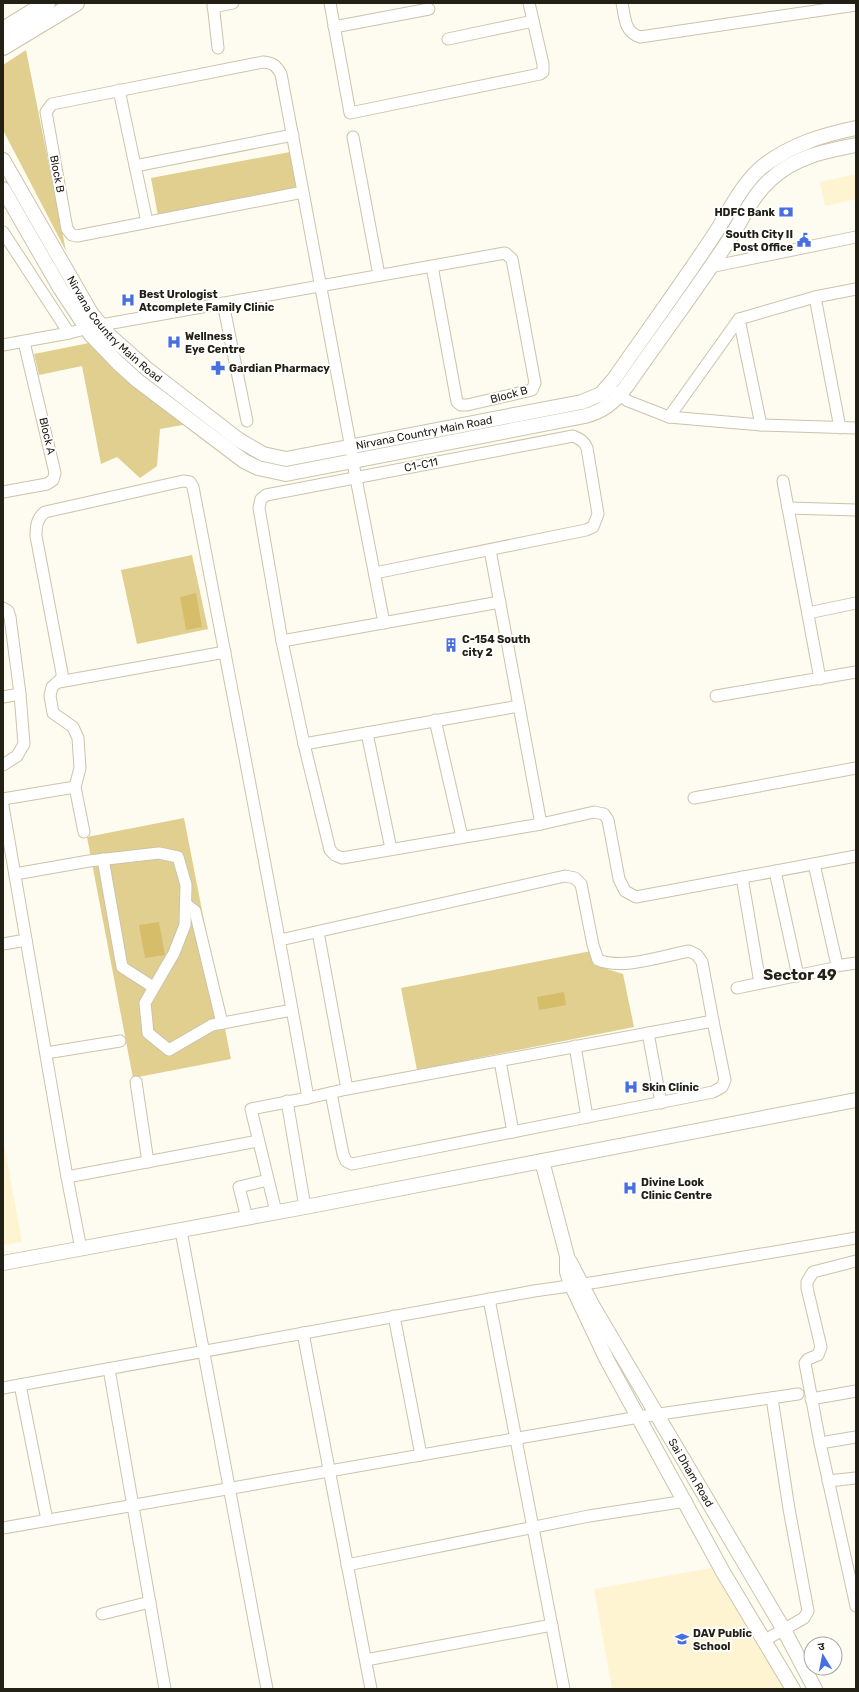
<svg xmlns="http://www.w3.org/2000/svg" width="859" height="1692" font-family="Rubik,'Noto Sans Devanagari',sans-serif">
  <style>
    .built { fill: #fef4d1 }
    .green { fill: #e1cf8f }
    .water { fill: #d5bd6a }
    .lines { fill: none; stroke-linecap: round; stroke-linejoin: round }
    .minor-casing { stroke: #cbc4aa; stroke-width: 13 }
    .tertiary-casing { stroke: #cbc4aa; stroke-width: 16 }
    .secondary-casing { stroke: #cbc4aa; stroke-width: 18 }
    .minor { stroke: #fff; stroke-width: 11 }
    .tertiary { stroke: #fff; stroke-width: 14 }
    .secondary { stroke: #fff; stroke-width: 16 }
    .labels { text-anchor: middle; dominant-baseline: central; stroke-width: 4; stroke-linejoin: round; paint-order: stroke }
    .street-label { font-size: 11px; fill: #232016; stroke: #fff }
    .poi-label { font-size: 11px; font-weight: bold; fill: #232016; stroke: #fff; text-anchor: start }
    .district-label { font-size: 15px; font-weight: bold; fill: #232016; stroke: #fff }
  </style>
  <rect width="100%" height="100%" fill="#fefbf0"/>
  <g class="built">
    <polygon points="856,174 856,199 825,206 820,182"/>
    <polygon points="3,1139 22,1242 3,1245"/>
    <polygon points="717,1567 791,1689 612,1689 594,1589"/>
  </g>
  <g class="green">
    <polygon points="26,50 66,251 3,130 3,65"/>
    <polygon points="290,152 298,196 159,221 151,178"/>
    <polygon points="89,343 133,387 188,424 160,429 157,466 140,478 117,457 101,464 82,366 39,375 34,354"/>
    <polygon points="192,555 208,629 137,644 121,570"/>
    <polygon points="184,818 231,1059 133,1078 87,837"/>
    <polygon points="591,951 594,965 623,974 634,1027 417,1070 401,988"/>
  </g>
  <g class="water">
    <polygon points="196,593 202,627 186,630 180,597"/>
    <polygon points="159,922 165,955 145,958 139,925"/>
    <polygon points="564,992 566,1005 539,1010 537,997"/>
  </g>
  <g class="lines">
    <defs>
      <g id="minor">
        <polyline points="213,3 218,48"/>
        <polyline points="330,3 350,113 540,74 543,72 543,64 529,3"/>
        <path d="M622,3c3,14 2,29 18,34l216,-32"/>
        <polyline points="213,7 233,3"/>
        <polyline points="334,27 429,9"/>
        <polyline points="448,39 533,21"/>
        <polyline points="119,90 147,222"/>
        <polyline points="353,137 379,275"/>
        <polyline points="135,166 293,135"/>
        <path d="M303,192l-226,44 -5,-1 -5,-6 -21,-117 6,-8 211,-42c10,1 13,3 18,12l71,380"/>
        <polyline points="3,232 69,333"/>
        <polyline points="710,267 856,237"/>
        <polyline points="815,297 840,428"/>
        <polyline points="223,303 247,421"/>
        <polyline points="739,319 761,425"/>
        <polyline points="3,345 69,333 101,325 505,253 512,259 535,383 532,390 467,405 461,405 457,402 432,266"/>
        <polyline points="613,391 628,401 669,417 761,425 856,428"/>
        <polyline points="669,417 739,319 815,297 856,289"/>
        <polyline points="354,468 384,623"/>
        <polyline points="783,481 820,679"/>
        <polyline points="3,492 47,484 53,480 55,473 24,342"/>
        <polyline points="788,508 856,510"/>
        <polyline points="490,550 541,824"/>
        <path d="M375,573l211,-43 7,-3 5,-13 -11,-66c-3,-7 -7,-9 -14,-12l-307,59 -5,4 -2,9 23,133 22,103 26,106 5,5 7,3 199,-34 53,-12 10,2 4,6 11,59 6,12 11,6 220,-41"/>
        <polyline points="3,608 8,611 10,617 20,694 24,744 17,756 3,765"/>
        <polyline points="808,613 856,603"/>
        <polyline points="282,641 500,602"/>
        <polyline points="59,682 225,652"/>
        <polyline points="716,696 856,672"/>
        <polyline points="3,697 20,694"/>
        <polyline points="435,720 462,837"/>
        <polyline points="367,733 391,849"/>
        <polyline points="304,744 519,706"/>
        <polyline points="694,798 856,768"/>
        <polyline points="3,799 75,787"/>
        <polyline points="3,806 67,1177 81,1249"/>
        <path d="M84,832l-9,-45 5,-19 -2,-30 -5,-11 -20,-14 -3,-17 2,-9 10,-9v-5l-26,-137c0,-10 1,-18 9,-24l138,-31 7,1 3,5c39,204 79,407 115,611l39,-9 -29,-157"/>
        <polyline points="103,859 122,967 153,987"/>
        <polyline points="775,871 798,976"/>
        <polyline points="15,874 89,861 159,853 178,857 186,885 185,925 174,953 145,1003 148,1033 169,1050 212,1025 292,1010"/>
        <polyline points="742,877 760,983"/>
        <polyline points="186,904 195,911 222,1023"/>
        <path d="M280,940l285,-64 10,2 6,6 12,61 5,15c25,10 65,-4 91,-9l8,4 5,7 11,59"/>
        <polyline points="3,944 26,940"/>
        <polyline points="836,966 856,963"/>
        <polyline points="737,988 834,968 837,965 814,864"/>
        <polyline points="648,1033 661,1103"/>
        <polyline points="575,1046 587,1117"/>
        <polyline points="46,1053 120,1041"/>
        <polyline points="500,1061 513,1132"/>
        <polyline points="136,1082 148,1162"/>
        <polyline points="331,1093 343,1154 346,1161 352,1164 713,1092 722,1087 725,1080 713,1021 347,1089"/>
        <polyline points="287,1101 305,1207"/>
        <polyline points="67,1177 258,1141"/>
        <polyline points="276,1212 251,1109 308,1098"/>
        <polyline points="247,1218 239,1187 268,1180"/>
        <polyline points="181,1231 267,1689"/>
        <polyline points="856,1261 813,1272 807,1282 807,1288 821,1347 818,1355 808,1359 805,1363 820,1443 856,1606"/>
        <polyline points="489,1299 564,1689"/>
        <polyline points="394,1316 421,1455"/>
        <polyline points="303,1333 371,1689"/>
        <polyline points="109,1369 165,1689"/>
        <polyline points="20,1385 47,1520"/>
        <polyline points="3,1388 534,1291 597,1282 856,1238"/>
        <polyline points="811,1399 856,1391"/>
        <polyline points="820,1443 856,1437"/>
        <polyline points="828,1481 856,1478"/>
        <polyline points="3,1528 639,1417 798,1394"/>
        <polyline points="347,1565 589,1516 686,1501"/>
        <polyline points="102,1614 150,1602"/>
        <polyline points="765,1640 804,1618 808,1611 789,1509 772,1398"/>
        <polyline points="366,1660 552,1625"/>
      </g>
      <g id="tertiary">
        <path id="s1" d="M3,160l88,153 19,23 37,33 92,71 24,14 23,5 296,-57 19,-8 13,-15c34,-49 70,-98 102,-147 14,-22 26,-48 46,-65 28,-22 60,-32 94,-39"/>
        <path d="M3,189l57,99 31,47 27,28 20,18 106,80 14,7 28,6 299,-58c19,-5 29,-14 41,-29 34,-49 70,-97 103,-147 13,-20 23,-44 41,-60 24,-23 55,-29 86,-35"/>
        <polyline points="542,1161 567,1256 567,1272 571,1284 607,1360 723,1572 793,1689"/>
        <path id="s2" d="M570,1262l21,41 193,327 31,59"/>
        <polyline points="3,1263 305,1207 856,1100"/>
      </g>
      <g id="secondary">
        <polyline points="3,30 47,3"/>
        <polyline points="3,47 76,3"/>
      </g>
    </defs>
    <use href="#minor" class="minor-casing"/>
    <use href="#tertiary" class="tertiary-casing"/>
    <use href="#secondary" class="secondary-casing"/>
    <use href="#minor" class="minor"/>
    <use href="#tertiary" class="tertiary"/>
    <use href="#secondary" class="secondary"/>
  </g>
  <defs>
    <symbol id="bank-bare" viewBox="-9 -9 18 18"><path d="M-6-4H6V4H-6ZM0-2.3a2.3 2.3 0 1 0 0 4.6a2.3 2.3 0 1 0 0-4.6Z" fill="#476fe1" stroke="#fff" stroke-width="2.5" paint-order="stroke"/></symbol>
    <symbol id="civic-bare" viewBox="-9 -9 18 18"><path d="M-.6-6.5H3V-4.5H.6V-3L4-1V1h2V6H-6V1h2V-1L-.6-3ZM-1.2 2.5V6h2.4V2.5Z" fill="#476fe1" stroke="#fff" stroke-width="2.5" paint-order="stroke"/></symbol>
    <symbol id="hospital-bare" viewBox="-9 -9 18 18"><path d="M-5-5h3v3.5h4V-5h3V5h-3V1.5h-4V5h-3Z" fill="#476fe1" stroke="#fff" stroke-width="2.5" paint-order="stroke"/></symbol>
    <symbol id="pharmacy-bare" viewBox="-9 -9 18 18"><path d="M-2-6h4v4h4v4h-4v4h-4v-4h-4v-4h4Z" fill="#476fe1" stroke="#fff" stroke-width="2.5" paint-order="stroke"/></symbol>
    <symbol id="building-bare" viewBox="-9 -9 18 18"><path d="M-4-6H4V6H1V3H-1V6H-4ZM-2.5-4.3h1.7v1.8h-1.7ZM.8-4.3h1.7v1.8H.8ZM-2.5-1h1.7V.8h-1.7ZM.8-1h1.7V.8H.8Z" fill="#476fe1" stroke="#fff" stroke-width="2.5" paint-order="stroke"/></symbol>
    <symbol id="school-bare" viewBox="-9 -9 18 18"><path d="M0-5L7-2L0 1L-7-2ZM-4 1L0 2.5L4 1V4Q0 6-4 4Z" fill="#476fe1" stroke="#fff" stroke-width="2.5" paint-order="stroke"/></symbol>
  </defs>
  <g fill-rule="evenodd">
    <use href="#bank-bare" x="776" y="202" width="20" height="20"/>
    <use href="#civic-bare" x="794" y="230" width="20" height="20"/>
    <use href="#hospital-bare" x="118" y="290" width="20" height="20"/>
    <use href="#hospital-bare" x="164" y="332" width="20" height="20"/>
    <use href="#pharmacy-bare" x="208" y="358" width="20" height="20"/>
    <use href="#building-bare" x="441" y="635" width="20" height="20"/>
    <use href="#hospital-bare" x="621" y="1077" width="20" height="20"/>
    <use href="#hospital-bare" x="620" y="1178" width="20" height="20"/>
    <use href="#school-bare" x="672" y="1629" width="20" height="20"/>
  </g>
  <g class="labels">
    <g class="street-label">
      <text transform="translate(57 174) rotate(79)">Block B</text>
      <text stroke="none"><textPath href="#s1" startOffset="204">Nirvana Country Main Road</textPath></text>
      <text transform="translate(509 395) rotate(-15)">Block B</text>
      <text stroke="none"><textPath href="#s1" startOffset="564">Nirvana Country Main Road</textPath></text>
      <text transform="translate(47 436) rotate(77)">Block A</text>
      <text transform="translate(421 465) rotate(-11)">C1-C11</text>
      <text stroke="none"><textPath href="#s2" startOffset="243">Sai Dham Road</textPath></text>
    </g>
    <g class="poi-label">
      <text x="775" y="212" text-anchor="end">HDFC Bank</text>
      <text x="793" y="234" text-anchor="end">South City II<tspan x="793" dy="13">Post Office</tspan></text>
      <text x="139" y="294">Best Urologist<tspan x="139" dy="13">Atcomplete Family Clinic</tspan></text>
      <text x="185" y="336">Wellness<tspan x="185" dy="13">Eye Centre</tspan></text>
      <text x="229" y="368">Gardian Pharmacy</text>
      <text x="462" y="639">C-154 South<tspan x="462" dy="13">city 2</tspan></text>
      <text x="642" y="1087">Skin Clinic</text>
      <text x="641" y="1182">Divine Look<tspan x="641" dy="13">Clinic Centre</tspan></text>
      <text x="693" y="1633">DAV Public<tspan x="693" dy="13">School</tspan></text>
    </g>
    <g class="district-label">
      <text x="800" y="975">Sector 49</text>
    </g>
  </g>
  <rect width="859" height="1692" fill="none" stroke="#232016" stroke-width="8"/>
  <g transform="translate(823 1656) rotate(350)"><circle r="19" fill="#ffffff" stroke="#a7a6a2"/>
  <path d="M0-3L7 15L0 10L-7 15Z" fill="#476fe1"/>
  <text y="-6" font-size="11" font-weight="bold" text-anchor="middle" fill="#232016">उ</text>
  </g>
</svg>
